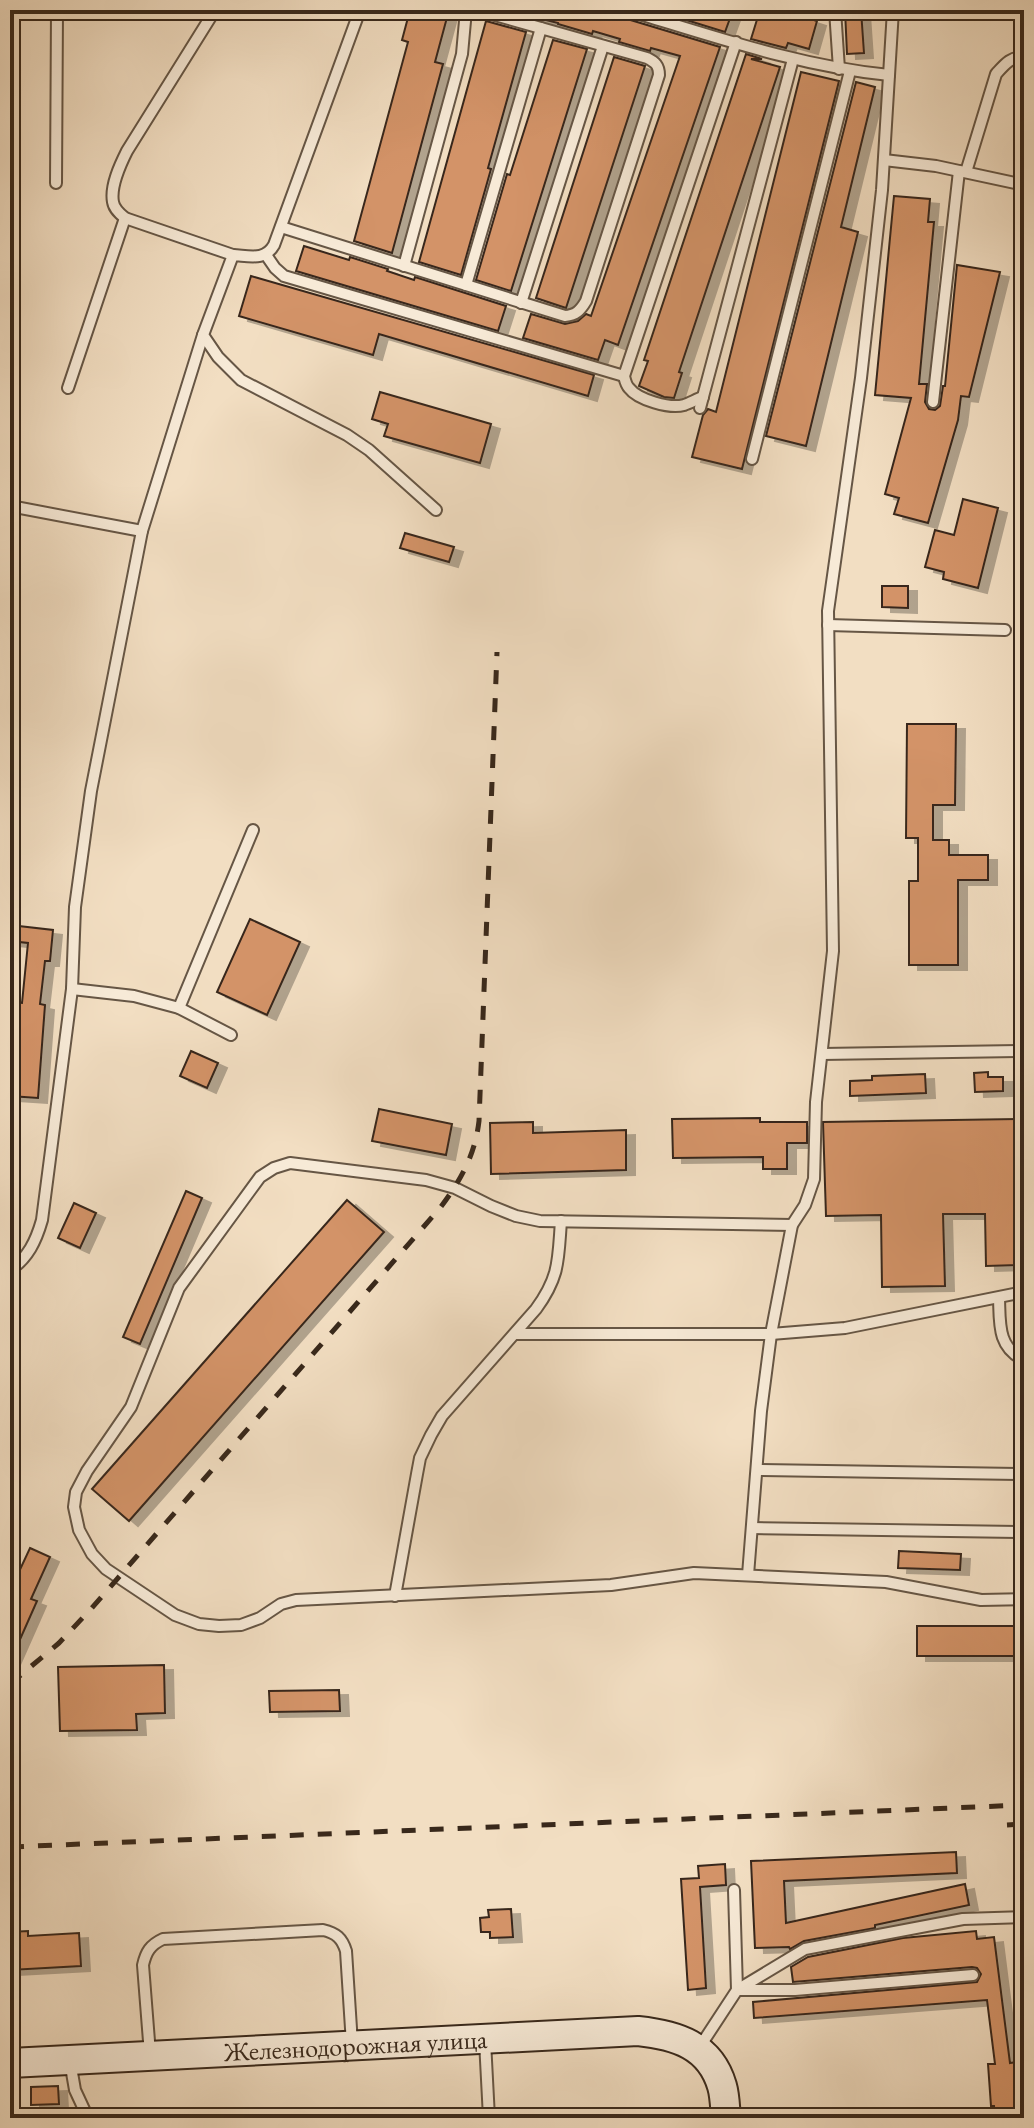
<svg xmlns="http://www.w3.org/2000/svg" width="1034" height="2128" font-family="'EB Garamond',serif">
  <style>
    .building { fill: #d39368; stroke: #38281b; stroke-width: 2; filter: url(#shadow) }
    .lines { fill: none; stroke-linecap: round; stroke-linejoin: round }
    .service-casing { stroke: #665645; stroke-width: 14 }
    .secondary-casing { stroke: #38281b; stroke-width: 32 }
    .service { stroke: #f7ead7; stroke-width: 10 }
    .secondary { stroke: #f7ead7; stroke-width: 28 }
    .rail { stroke: #38281b; stroke-width: 5; stroke-dasharray: 14 14; stroke-linecap: butt }
    .labels { text-anchor: middle; dominant-baseline: central; stroke-width: 6; stroke-linejoin: round; paint-order: stroke }
    .street-label { font-size: 26px; fill: #38281b; stroke: #f7ead7 }
  </style>
  <defs>
    <filter id="shadow"><feDropShadow dx="9" dy="5" stdDeviation="0" flood-color="#0004"/></filter>
  </defs>
  <rect width="100%" height="100%" fill="#f2dec2"/>
  <filter id="stains"><feTurbulence type="fractalNoise" baseFrequency=".0025" numOctaves="4"/><feColorMatrix values="0 0 0 0 .2 0 0 0 0 .09 0 0 0 0 .02 0 0 0 .5 -.17"/></filter>
  <radialGradient id="worn" r=".72"><stop offset=".6" stop-color="#630" stop-opacity="0"/><stop offset="1" stop-color="#630" stop-opacity=".3"/></radialGradient>
  <g class="building">
    <polygon points="410,10 449,10 435,62 443,64 392,253 354,241 408,42 402,40"/>
    <polygon points="506,10 584,10 614,18 616,10 618,10 620,15 624,18 720,47 618,345 605,340 598,360 523,338 531,314 565,324 578,321 586,314 591,316 680,56 651,48 650,51 619,42 620,39 593,31 592,34 558,24 558,23"/>
    <polygon points="654,10 733,10 725,32"/>
    <polygon points="760,10 783,10 817,21 809,49 788,43 786,48 751,39"/>
    <polygon points="845,10 861,10 864,53 847,54"/>
    <polygon points="486,21 526,32 488,168 491,169 461,275 419,262"/>
    <polygon points="553,40 587,49 511,291 476,280 507,174 510,175"/>
    <polygon points="746,54 762,59 751,59 780,67 679,372 682,373 674,398 664,397 639,386 648,361 644,360"/>
    <polygon points="614,57 645,66 566,308 536,298"/>
    <polygon points="801,72 839,81 742,469 692,457 703,415 708,409 716,412"/>
    <polygon points="856,82 875,87 841,227 858,232 806,446 766,436"/>
    <polygon points="894,196 930,199 928,222 934,222 919,384 927,384 925,402 929,409 935,410 940,406 943,386 945,386 957,265 1000,272 969,397 961,396 958,420 928,523 894,514 899,498 885,494 911,398 875,395"/>
    <polygon points="304,246 349,260 350,257 388,269 387,271 414,280 415,277 506,306 498,331 296,271"/>
    <polygon points="251,276 594,375 588,396 379,334 373,355 239,316"/>
    <polygon points="380,392 491,424 480,463 384,436 388,424 372,419"/>
    <polygon points="963,499 998,508 978,588 943,579 944,572 925,567 935,530 954,535"/>
    <polygon points="405,533 454,547 449,562 400,548"/>
    <polygon points="882,586 908,586 908,608 882,607"/>
    <polygon points="907,724 956,724 955,805 933,805 933,840 949,840 949,855 988,855 988,880 958,880 958,965 909,965 909,881 918,881 918,838 906,838"/>
    <polygon points="250,919 300,942 267,1015 217,992"/>
    <polygon points="10,925 53,930 50,961 45,961 40,1004 45,1005 38,1098 10,1096 12,1002 22,1003 28,943 10,941"/>
    <polygon points="191,1051 218,1063 207,1088 180,1076"/>
    <polygon points="988,1072 988,1077 1003,1077 1003,1091 975,1092 974,1073"/>
    <polygon points="925,1074 926,1093 850,1096 850,1081 872,1080 872,1076"/>
    <polygon points="379,1109 452,1124 446,1155 372,1141"/>
    <polygon points="760,1118 760,1122 807,1122 807,1143 787,1143 787,1169 763,1169 763,1157 673,1158 672,1119"/>
    <polygon points="1024,1119 1024,1213 1017,1213 1018,1265 986,1266 985,1214 943,1214 945,1286 882,1287 881,1215 826,1216 823,1122"/>
    <polygon points="533,1122 533,1133 626,1130 626,1170 491,1174 490,1123"/>
    <polygon points="186,1191 202,1198 140,1344 123,1337"/>
    <polygon points="347,1200 384,1232 129,1521 92,1489"/>
    <polygon points="74,1203 96,1213 80,1248 58,1238"/>
    <polygon points="30,1548 50,1557 31,1599 37,1601 10,1662 10,1591"/>
    <polygon points="899,1551 961,1554 960,1570 898,1568"/>
    <rect x="917" y="1626" width="107" height="30"/>
    <polygon points="164,1665 165,1713 136,1714 137,1730 60,1731 58,1667"/>
    <polygon points="339,1690 340,1711 270,1712 269,1691"/>
    <polygon points="956,1852 957,1873 784,1881 786,1923 965,1884 969,1905 875,1925 875,1928 804,1941 790,1949 789,1947 755,1948 751,1861"/>
    <polygon points="725,1864 726,1885 700,1887 706,1988 688,1990 681,1879 699,1878 698,1866"/>
    <polygon points="511,1909 513,1937 490,1938 490,1932 481,1932 480,1918 489,1917 488,1910"/>
    <polygon points="28,1931 28,1936 79,1933 81,1966 10,1970 10,1932"/>
    <polygon points="976,1931 977,1939 994,1937 1010,2063 1024,2061 1024,2118 995,2118 994,2106 991,2106 988,2064 995,2064 987,2000 754,2018 753,2002 977,1982 981,1974 977,1968 972,1967 793,1982 791,1967 808,1957 903,1938"/>
    <polygon points="58,2086 59,2104 31,2105 31,2087"/>
  </g>
  <g class="lines">
    <defs>
      <g id="service">
        <path d="M215,10l-88,141c-7,14 -17,35 -14,51 1,7 7,12 12,16l108,37"/>
        <path d="M360,10l-86,235c-9,16 -24,11 -41,10l-30,80 15,22 23,23 106,55 22,15 67,60"/>
        <path d="M626,10c87,26 172,56 263,65"/>
        <polyline points="835,10 839,69"/>
        <polyline points="884,160 936,166 1024,185"/>
        <path d="M966,172l30,-98c9,-10 14,-17 28,-17"/>
        <polyline points="56,183 57,10"/>
        <path d="M281,227l284,89c11,-1 15,-5 21,-15l73,-226c0,-10 -4,-13 -12,-17l-170,-48"/>
        <polyline points="266,255 275,268 284,276 624,376"/>
        <polyline points="404,266 462,54 466,10"/>
        <polyline points="466,285 541,28"/>
        <polyline points="521,303 603,46"/>
        <polyline points="68,388 125,218"/>
        <path d="M703,397c-6,2 -13,6 -19,8 -14,4 -46,-5 -55,-17 -3,-3 -4,-8 -5,-12l112,-334"/>
        <polyline points="933,402 959,171"/>
        <polyline points="700,408 793,59"/>
        <polyline points="752,459 850,71"/>
        <polyline points="10,506 142,531"/>
        <polyline points="828,625 1005,630"/>
        <polyline points="72,989 134,996 179,1008 231,1035"/>
        <polyline points="179,1008 253,830"/>
        <polyline points="822,1054 1024,1051"/>
        <polyline points="792,1225 540,1221 516,1216 491,1206 455,1188 426,1180 290,1163 274,1168 260,1177 179,1288 131,1407 87,1471 76,1492 74,1507 79,1530 92,1554 106,1569 175,1615 199,1624 219,1626 241,1625 260,1618 281,1604 296,1600 611,1585 694,1573 886,1582 981,1600 1024,1599"/>
        <path d="M10,1270c18,-12 26,-29 32,-50l30,-231 3,-82 16,-116 51,-260 61,-196"/>
        <path d="M999,1298c1,25 -2,49 25,62"/>
        <polyline points="515,1334 771,1334 845,1328 1024,1292"/>
        <polyline points="757,1470 1024,1474"/>
        <polyline points="752,1528 1024,1532"/>
        <polyline points="748,1575 761,1411 771,1334 792,1225 805,1205 814,1179 816,1102 833,951 828,611 861,378 882,190 893,10"/>
        <path d="M395,1596l22,-122 3,-16 11,-23 11,-19 94,-107c24,-33 22,-49 25,-88"/>
        <polyline points="734,1890 737,1990 795,1990 973,1975"/>
        <polyline points="485,2041 489,2118"/>
        <polyline points="699,2048 737,1990 805,1949 963,1919 1024,1917"/>
        <path d="M150,2054l-7,-89c3,-13 7,-20 20,-26l160,-9c13,3 19,8 23,21l6,93"/>
        <polyline points="70,2061 75,2090 88,2118"/>
      </g>
      <g id="secondary">
        <path id="s1" d="M10,2063l628,-32c38,4 72,14 84,55 3,10 3,22 4,32"/>
      </g>
    </defs>
    <use href="#service" class="service-casing"/>
    <use href="#secondary" class="secondary-casing"/>
    <use href="#service" class="service"/>
    <use href="#secondary" class="secondary"/>
    <g class="rail">
      <path d="M10,1684l49,-41 32,-34 349,-401c21,-28 35,-53 39,-87l18,-469"/>
      <polyline points="1007,1825 1024,1824"/>
      <polyline points="10,1847 1024,1805"/>
    </g>
  </g>
  <g class="labels">
    <g class="street-label">
      <text stroke="none"><textPath href="#s1" startOffset="346">Железнодорожная улица</textPath></text>
    </g>
  </g>
  <rect width="1034" height="2128" fill="none" stroke="#f2dec2" stroke-width="40"/>
  <rect x="12" y="12" width="1010" height="2104" fill="none" stroke="#38281b" stroke-width="4"/>
  <rect x="20" y="20" width="994" height="2088" fill="none" stroke="#38281b" stroke-width="2"/>
  <rect width="100%" height="100%" filter="url(#stains)"/>
  <rect width="100%" height="100%" fill="url(#worn)"/>
</svg>
